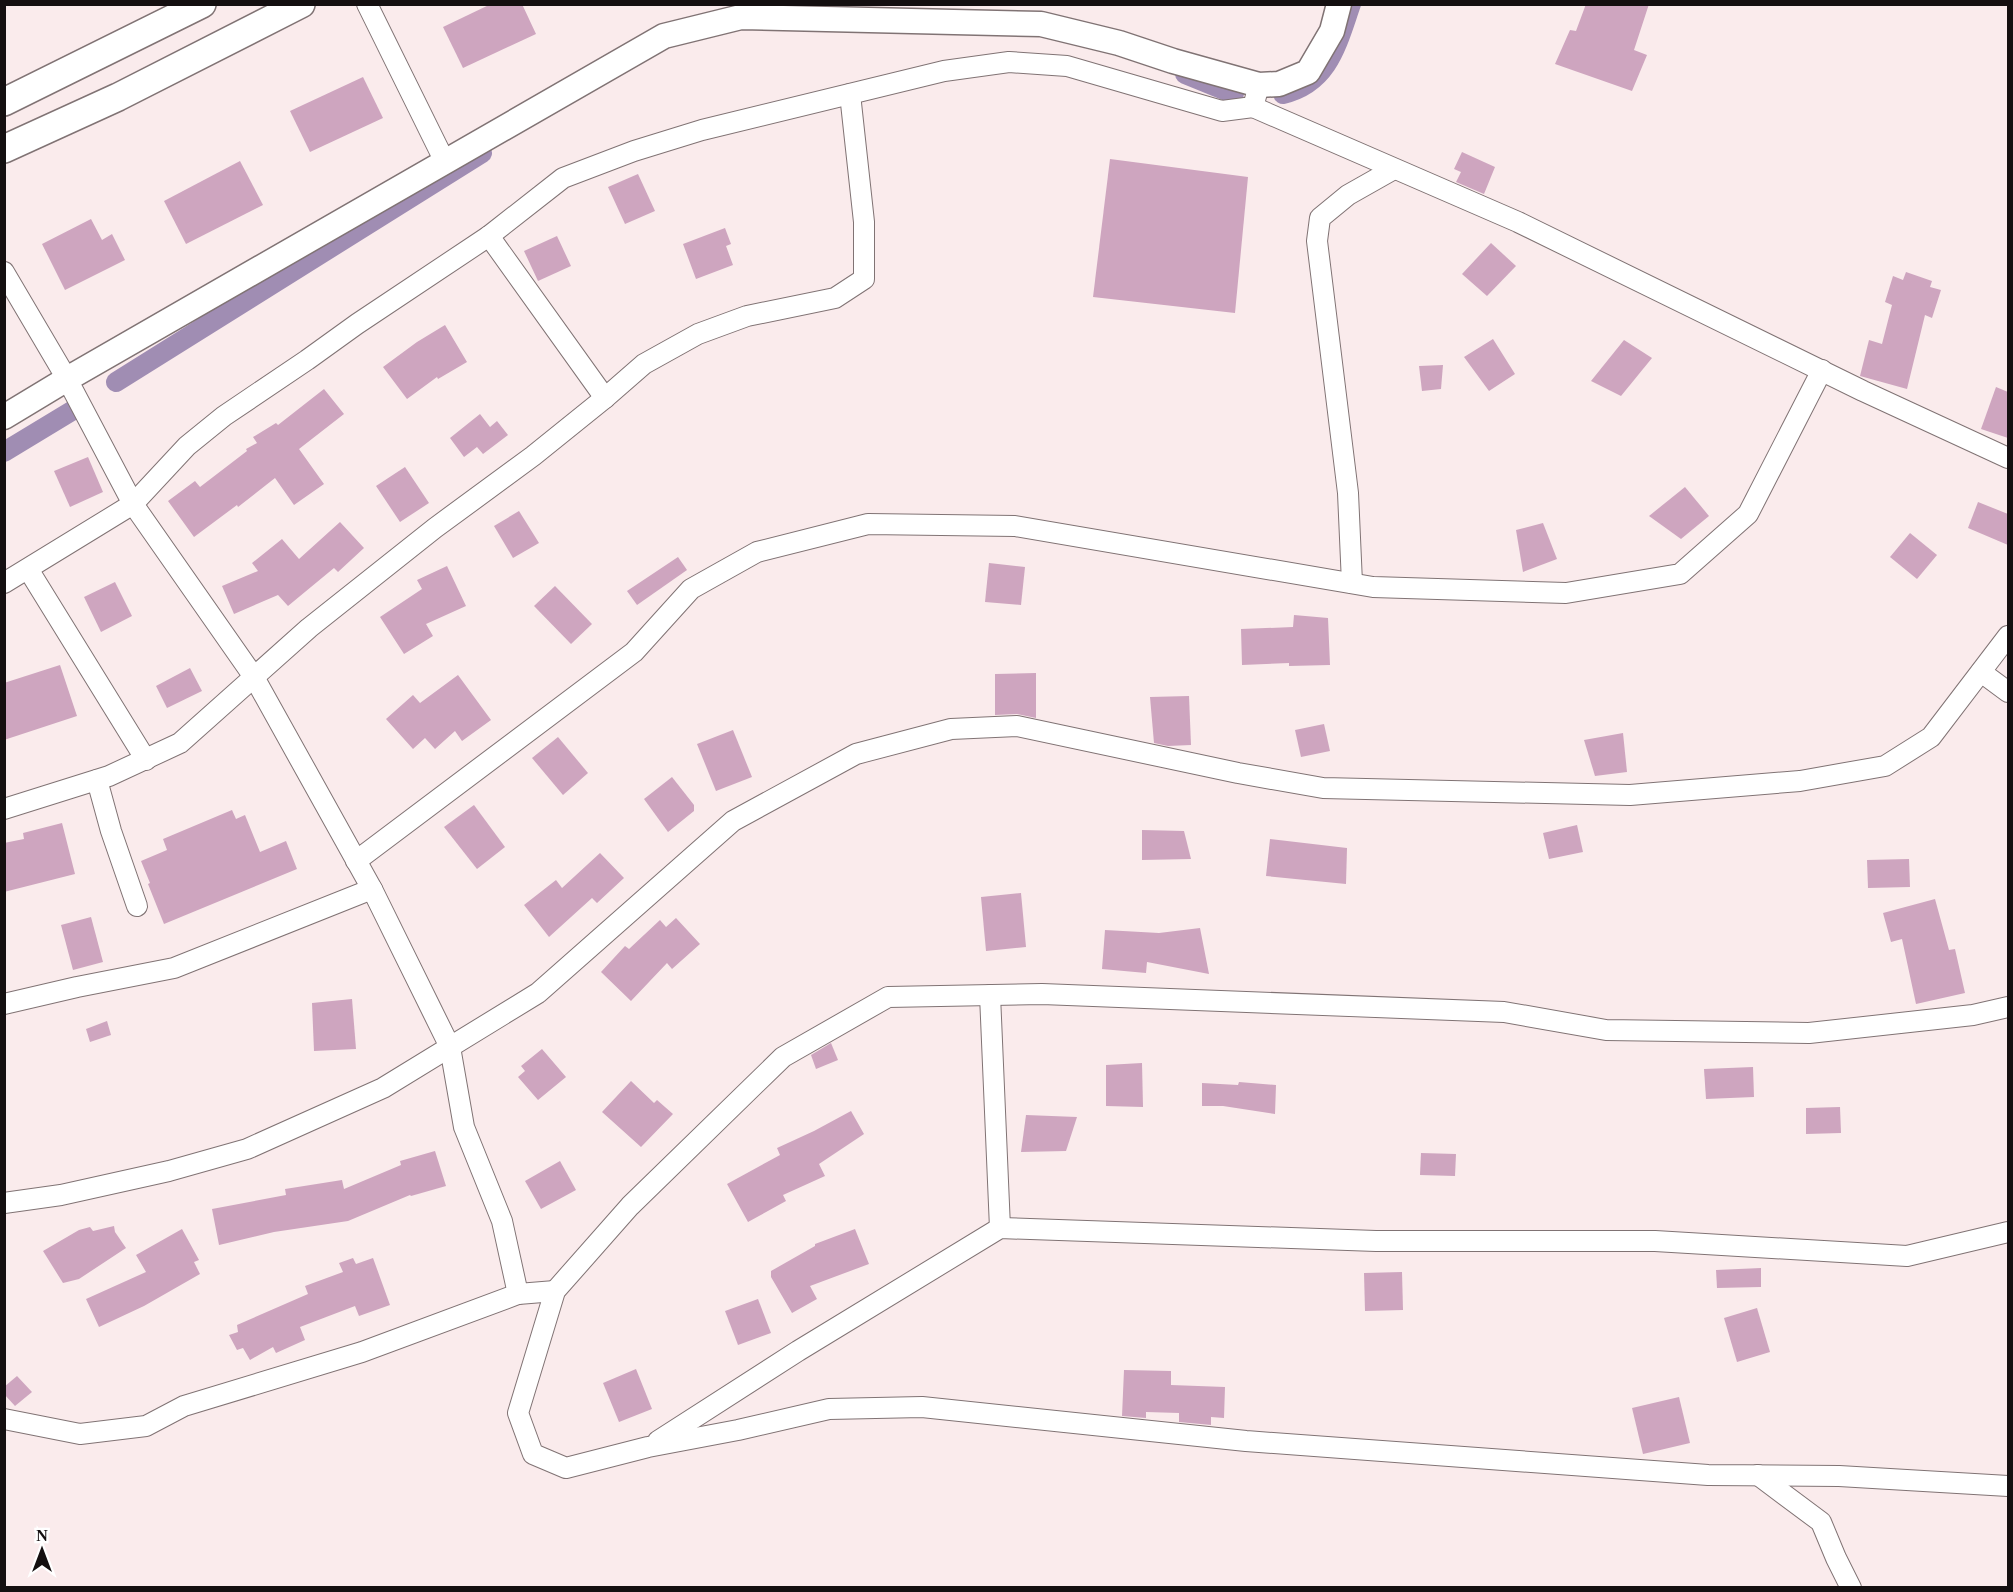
<svg xmlns="http://www.w3.org/2000/svg" width="2013" height="1592" font-family="Georgia,serif">
  <style>
    .lines { fill: none; stroke-linecap: round; stroke-linejoin: round }
    .canal { stroke: #a08db3; stroke-width: 20 }
    .building { fill: #cea5bf }
    .minor-casing { stroke: #807374; stroke-width: 22 }
    .tertiary-casing { stroke: #807374; stroke-width: 27 }
    .secondary-casing { stroke: #807374; stroke-width: 30 }
    .minor { stroke: #fff; stroke-width: 20 }
    .tertiary { stroke: #fff; stroke-width: 24 }
    .secondary { stroke: #fff; stroke-width: 27 }
  </style>
  <rect width="100%" height="100%" fill="#faebec"/>
  <g class="lines">
    <g class="canal">
      <polyline points="1185,74 1234,94"/>
      <path d="M1283,94c46,-11 54,-50 68,-90"/>
      <polyline points="116,382 482,153"/>
      <polyline points="4,452 75,409"/>
    </g>
  </g>
  <g class="building">
    <polygon points="491,4 522,4 536,34 463,68 443,27"/>
    <polygon points="1586,4 1649,4 1634,50 1647,55 1632,91 1555,64 1570,30 1576,31"/>
    <polygon points="363,77 383,118 310,152 290,111"/>
    <polygon points="1462,152 1495,167 1484,194 1456,182 1461,172 1454,169"/>
    <polygon points="1110,159 1248,177 1235,313 1093,297"/>
    <polygon points="240,161 263,205 186,244 164,201"/>
    <polygon points="638,174 655,211 625,224 608,187"/>
    <polygon points="91,219 102,240 112,234 125,260 65,290 42,244"/>
    <polygon points="725,228 731,244 726,246 733,265 696,279 683,244"/>
    <polygon points="557,236 571,266 538,281 524,251"/>
    <polygon points="1491,243 1516,266 1487,296 1462,274"/>
    <polygon points="1906,272 1932,281 1930,287 1941,290 1932,318 1925,315 1907,389 1860,376 1869,340 1882,344 1892,305 1885,302 1893,276 1903,280"/>
    <polygon points="445,325 467,362 438,379 437,377 407,399 383,367 417,342"/>
    <polygon points="1493,339 1515,374 1489,391 1464,357"/>
    <polygon points="1624,340 1652,358 1621,396 1591,381"/>
    <polygon points="1443,365 1441,389 1422,391 1419,366"/>
    <polygon points="1996,387 2008,392 2008,438 1981,429"/>
    <polygon points="324,389 344,414 299,449 324,484 294,505 275,478 238,507 237,505 194,537 168,501 195,481 200,487 247,451 246,449 257,443 253,437 276,423 278,425"/>
    <polygon points="480,414 490,427 497,421 508,435 483,454 477,447 464,457 450,438"/>
    <polygon points="88,457 103,492 70,507 54,471"/>
    <polygon points="405,467 429,503 400,522 376,486"/>
    <polygon points="1685,487 1709,516 1681,539 1649,516"/>
    <polygon points="1978,502 2008,514 2008,545 1968,528"/>
    <polygon points="519,511 539,543 513,558 494,526"/>
    <polygon points="340,522 364,548 338,572 334,568 288,606 278,595 234,614 222,586 258,571 252,563 282,539 299,559"/>
    <polygon points="1543,523 1557,559 1523,572 1516,530"/>
    <polygon points="1910,533 1937,555 1917,579 1890,557"/>
    <polygon points="678,557 687,570 637,605 627,591"/>
    <polygon points="989,563 1025,567 1021,605 985,602"/>
    <polygon points="447,566 466,606 426,624 433,636 404,654 380,617 422,589 417,580"/>
    <polygon points="115,582 132,616 101,632 84,597"/>
    <polygon points="555,586 592,624 571,644 534,606"/>
    <polygon points="1294,615 1328,618 1330,665 1289,666 1289,663 1242,665 1241,629 1293,627"/>
    <polygon points="60,665 77,716 4,740 4,683"/>
    <polygon points="190,668 202,691 167,708 156,686"/>
    <polygon points="1036,673 1036,718 1017,714 995,715 995,674"/>
    <polygon points="458,675 491,720 462,741 455,731 435,749 425,738 413,749 386,719 413,695 420,703"/>
    <polygon points="1189,696 1191,745 1168,746 1154,743 1150,697"/>
    <polygon points="1324,724 1330,751 1301,757 1295,730"/>
    <polygon points="733,730 752,777 716,791 697,744"/>
    <polygon points="1623,733 1627,772 1595,776 1584,740"/>
    <polygon points="558,737 588,773 563,795 532,758"/>
    <polygon points="672,777 694,805 694,811 668,832 644,799"/>
    <polygon points="474,805 505,847 477,869 444,827"/>
    <polygon points="232,810 236,819 245,815 260,852 286,841 297,869 164,924 148,884 150,883 141,861 167,850 163,839"/>
    <polygon points="62,823 75,874 4,892 4,843 24,839 23,833"/>
    <polygon points="1577,825 1583,852 1549,859 1543,833"/>
    <polygon points="1142,830 1184,831 1191,859 1142,860"/>
    <polygon points="1270,839 1347,848 1346,884 1266,876"/>
    <polygon points="600,853 624,878 597,903 592,898 549,937 524,905 556,880 562,888"/>
    <polygon points="1909,859 1910,887 1868,888 1867,860"/>
    <polygon points="1021,893 1026,947 986,951 981,897"/>
    <polygon points="1935,899 1949,950 1955,949 1965,993 1916,1004 1902,939 1891,942 1883,913"/>
    <polygon points="91,917 103,962 73,970 61,925"/>
    <polygon points="676,918 700,944 672,969 667,963 631,1001 601,972 625,946 629,949 660,920 666,927"/>
    <polygon points="1200,928 1209,974 1147,962 1146,973 1102,969 1105,930 1159,933"/>
    <polygon points="352,999 356,1049 314,1051 312,1003"/>
    <polygon points="107,1021 111,1035 90,1042 86,1029"/>
    <polygon points="831,1043 838,1060 816,1069 811,1055"/>
    <polygon points="542,1049 566,1077 538,1100 518,1077 525,1071 521,1066"/>
    <polygon points="1142,1063 1143,1107 1106,1106 1106,1065"/>
    <polygon points="1753,1067 1754,1097 1706,1099 1704,1069"/>
    <polygon points="631,1081 654,1103 657,1100 673,1114 641,1147 602,1112"/>
    <polygon points="1239,1082 1276,1085 1275,1114 1223,1106 1202,1106 1202,1083 1238,1085"/>
    <polygon points="1840,1107 1841,1133 1806,1134 1806,1108"/>
    <polygon points="851,1111 864,1134 819,1164 825,1176 783,1195 786,1201 748,1222 727,1184 780,1155 777,1148 814,1131"/>
    <polygon points="1026,1115 1077,1117 1066,1151 1021,1152"/>
    <polygon points="435,1151 446,1186 411,1196 410,1195 348,1221 274,1232 219,1245 212,1209 286,1195 285,1189 342,1180 344,1189 401,1165 400,1161"/>
    <polygon points="1421,1153 1456,1154 1455,1176 1420,1175"/>
    <polygon points="560,1161 576,1190 541,1209 525,1181"/>
    <polygon points="114,1226 115,1232 126,1248 79,1279 63,1283 43,1251 79,1230 90,1227 93,1231"/>
    <polygon points="182,1229 199,1260 194,1262 200,1274 144,1306 99,1327 86,1299 146,1272 136,1255"/>
    <polygon points="855,1229 869,1264 810,1286 817,1299 792,1313 771,1277 771,1271 815,1246 815,1244"/>
    <polygon points="353,1258 356,1264 373,1258 390,1305 359,1316 355,1306 300,1327 305,1340 276,1353 273,1347 250,1360 243,1348 237,1350 229,1335 238,1332 237,1325 308,1294 305,1286 343,1272 339,1263"/>
    <polygon points="1761,1268 1761,1287 1717,1288 1716,1270"/>
    <polygon points="1402,1272 1403,1310 1365,1311 1364,1273"/>
    <polygon points="758,1299 771,1333 738,1345 725,1311"/>
    <polygon points="1757,1308 1770,1352 1737,1362 1724,1318"/>
    <polygon points="636,1369 652,1409 619,1422 603,1383"/>
    <polygon points="1124,1370 1171,1371 1171,1385 1225,1387 1224,1418 1211,1417 1211,1425 1179,1422 1179,1413 1146,1412 1146,1418 1122,1416"/>
    <polygon points="17,1376 32,1392 15,1406 4,1394 4,1387"/>
    <polygon points="1679,1397 1690,1443 1643,1454 1632,1408"/>
  </g>
  <g class="lines">
    <defs>
      <g id="minor">
        <polyline points="367,4 445,162"/>
        <polyline points="1253,107 1518,222 1863,391 2008,458"/>
        <polyline points="489,236 605,398"/>
        <polyline points="4,272 67,379 133,504 254,677 372,889 450,1047 464,1127 502,1221 518,1294"/>
        <polyline points="28,569 146,760"/>
        <polyline points="4,583 133,504 187,446 224,416 307,360 357,324 489,236 563,178 634,151 702,130 944,71 1009,62 1067,66 1222,111 1253,107 1259,85"/>
        <polyline points="1352,583 1348,493 1317,241 1320,218 1348,195 1394,169"/>
        <polyline points="1981,672 2008,692"/>
        <polyline points="97,780 111,831 137,906"/>
        <polyline points="4,809 109,776 180,743 309,628 435,528 533,456 605,398 644,364 698,334 747,316 835,298 864,279 864,222 850,94"/>
        <polyline points="356,861 634,652 691,589 757,552 868,524 1015,526 1373,587 1566,593 1680,574 1748,514 1822,370"/>
        <polyline points="990,995 1000,1228"/>
        <polyline points="4,1004 77,987 174,968 372,889"/>
        <polyline points="2008,1007 1973,1015 1809,1033 1606,1030 1504,1012 1042,994 888,997 783,1057 630,1206 555,1291 518,1413 533,1454 566,1468 648,1447 738,1430 829,1409 922,1407 1246,1441 1708,1475 1839,1476 2008,1486"/>
        <polyline points="4,1203 61,1195 169,1171 247,1149 383,1088 538,993 733,821 856,754 951,729 1017,726 1238,773 1323,788 1630,795 1800,781 1885,766 1931,737 2008,636"/>
        <polyline points="4,1419 80,1434 146,1426 184,1406 362,1352 518,1294 555,1291"/>
        <polyline points="658,1441 798,1351 1000,1228 1376,1241 1655,1241 1907,1256 2008,1232"/>
        <polyline points="1758,1475 1821,1522 1836,1558 1851,1588"/>
      </g>
      <polyline id="tertiary" points="4,417 67,379 664,36 741,17 1041,24 1119,43 1173,61 1259,85 1279,84 1308,72 1332,31 1339,4"/>
      <g id="secondary">
        <polyline points="4,102 202,4"/>
        <polyline points="4,149 118,97 301,4"/>
      </g>
    </defs>
    <use href="#minor" class="minor-casing"/>
    <use href="#tertiary" class="tertiary-casing"/>
    <use href="#secondary" class="secondary-casing"/>
    <use href="#minor" class="minor"/>
    <use href="#tertiary" class="tertiary"/>
    <use href="#secondary" class="secondary"/>
  </g>
  <rect width="2013" height="1592" fill="none" stroke="#140f10" stroke-width="12"/>
  <g transform="translate(42 1550)" stroke="#ffffff" stroke-width="4.5" paint-order="stroke">
  <path d="M0-4.5L10 22L0 15L-10 22Z" fill="#140f10"/>
  <text y="-9" font-size="16" font-weight="bold" text-anchor="middle" fill="#140f10">N</text>
  </g>
</svg>
